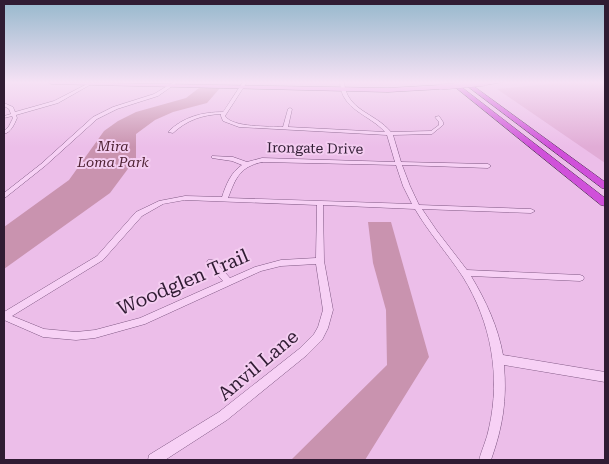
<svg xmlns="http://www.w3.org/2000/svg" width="609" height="464" font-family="'Roboto Serif',serif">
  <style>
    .farmland { fill: #e1acd6 }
    .green { fill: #c993af }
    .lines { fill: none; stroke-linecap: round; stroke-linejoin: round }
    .minor-casing { stroke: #7f5883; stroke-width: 1 }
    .major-casing { stroke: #4b2c51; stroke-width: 1 }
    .highway-casing { stroke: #4b2c51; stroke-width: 1 }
    .minor { fill: #f7d1f5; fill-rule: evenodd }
    .major { fill: #ef96ea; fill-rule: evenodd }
    .highway { fill: #d050da; fill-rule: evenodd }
    .major-bridge-casing { stroke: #4b2c51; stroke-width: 6; stroke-linecap: butt }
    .major-bridge { stroke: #ef96ea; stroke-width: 5.5 }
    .labels { text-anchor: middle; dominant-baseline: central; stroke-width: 4; stroke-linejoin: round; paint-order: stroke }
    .far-park-label { font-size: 14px; font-style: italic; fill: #4f2334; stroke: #f4cdf1 }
    .far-street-label { font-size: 14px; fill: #301c33; stroke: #f4cdf1 }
    .near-street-label { font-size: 19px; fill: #301c33; stroke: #f4cdf1 }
  </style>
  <rect width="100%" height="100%" fill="#ecbee9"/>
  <polygon class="farmland" points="566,82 605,82 605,163 497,89"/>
  <g class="green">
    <polygon points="199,88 220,88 207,103 173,112 155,120 136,134 136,158 110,193 4,269 4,227 69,180 104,131 118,121 136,112 186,98"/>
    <polygon points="368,222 391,222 429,357 365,460 291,460 387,365 386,310 373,263"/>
  </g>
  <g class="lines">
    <defs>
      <g id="minor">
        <path d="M91,82h4l-37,21 -42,12 1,3c-3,7 -6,14 -13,16v-3l5,-5 4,-8 -1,-2 -8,2v-2l7,-2 -2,-5 -5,-3v-3l9,4 2,5 39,-11z"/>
        <polygon points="174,82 178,82 158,96 117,109 97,119 45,166 6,197 4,198 4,193 41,164 93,117 113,107 154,94"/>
        <path d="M243,82h4l-22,34c8,12 44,10 58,11l5,-18 2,-1 2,1 -4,18 97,5c-16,-18 -44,-22 -45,-50h4c3,29 30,30 47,50l40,-1 8,-6v-3l-4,-5 4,-1 4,6v3l-11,9 -39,1 8,27 87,2 3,2 -3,2 -86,-3 8,21 9,19 112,4 4,2 -4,2 -109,-4 15,22 30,39 113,5 3,1 1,2 -1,2 -3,1 -109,-5c15,25 27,51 32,79l102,17v10l-101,-17c3,35 -1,61 -13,95h-12c3,-11 8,-21 10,-32 12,-52 2,-106 -26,-151 -15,-23 -34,-44 -48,-68l-92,-4 1,56 9,49 -5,18 -6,12 -15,15 -80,65 -62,40h-17l1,-5 70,-43 80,-63 15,-15 4,-7 5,-17 -7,-46 -35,2 -20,5 -116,53 -50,14 -19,2 -33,-3 -39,-17v-8l93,-56 39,-44 23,-11 26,-5 37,1c4,-12 9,-25 20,-32l-10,-4 -20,-3v-2l21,1 14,5 15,-4 133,4 -8,-27 -148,-8 -16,-6 -2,-5v-2c-19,1 -34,6 -48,19l-5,-1c15,-15 34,-20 55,-20zM262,162l134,3 7,21 9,18 -184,-6c8,-21 12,-31 34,-36zM185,200l132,5 -1,53 -35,2 -26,7 -25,11 -16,-18h-6l-1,2 1,2 15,17 -83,37 -45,12 -19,2 -32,-3 -32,-13 91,-56 39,-44 21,-12z"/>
      </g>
      <g id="major">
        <polygon points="49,82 388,88 441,85 444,87 441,89 388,92 51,84"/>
        <polygon points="483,82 504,82 485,85 483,84"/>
      </g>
      <g id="highway">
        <polygon points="449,82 455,82 605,198 605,206 601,205"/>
        <polygon points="462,82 468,82 605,182 605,189 602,188"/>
      </g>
    </defs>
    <use href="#minor" class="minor-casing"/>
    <use href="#major" class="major-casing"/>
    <use href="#highway" class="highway-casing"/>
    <use href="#minor" class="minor"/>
    <use href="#major" class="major"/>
    <use href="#highway" class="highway"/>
    <defs>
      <polyline id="major-bridge" points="441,87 485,83"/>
    </defs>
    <use href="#major-bridge" class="major-bridge-casing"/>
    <use href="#major-bridge" class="major-bridge"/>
  </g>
  <linearGradient id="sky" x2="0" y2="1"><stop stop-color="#96b8cc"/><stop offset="0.56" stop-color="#f6e2f5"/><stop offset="1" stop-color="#f6e2f5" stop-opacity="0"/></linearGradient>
  <rect width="609" height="147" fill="url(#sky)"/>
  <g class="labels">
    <g class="far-park-label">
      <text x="113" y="146">Mira<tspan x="113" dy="16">Loma Park</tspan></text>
    </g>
    <g class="far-street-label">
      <text transform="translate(315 148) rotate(1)">Irongate Drive</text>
    </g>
    <g class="near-street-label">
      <text transform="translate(183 282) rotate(-23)">Woodglen Trail</text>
      <text transform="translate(258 365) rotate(-40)">Anvil Lane</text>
    </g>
  </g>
  <rect width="609" height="464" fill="none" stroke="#301c33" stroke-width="10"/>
</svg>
